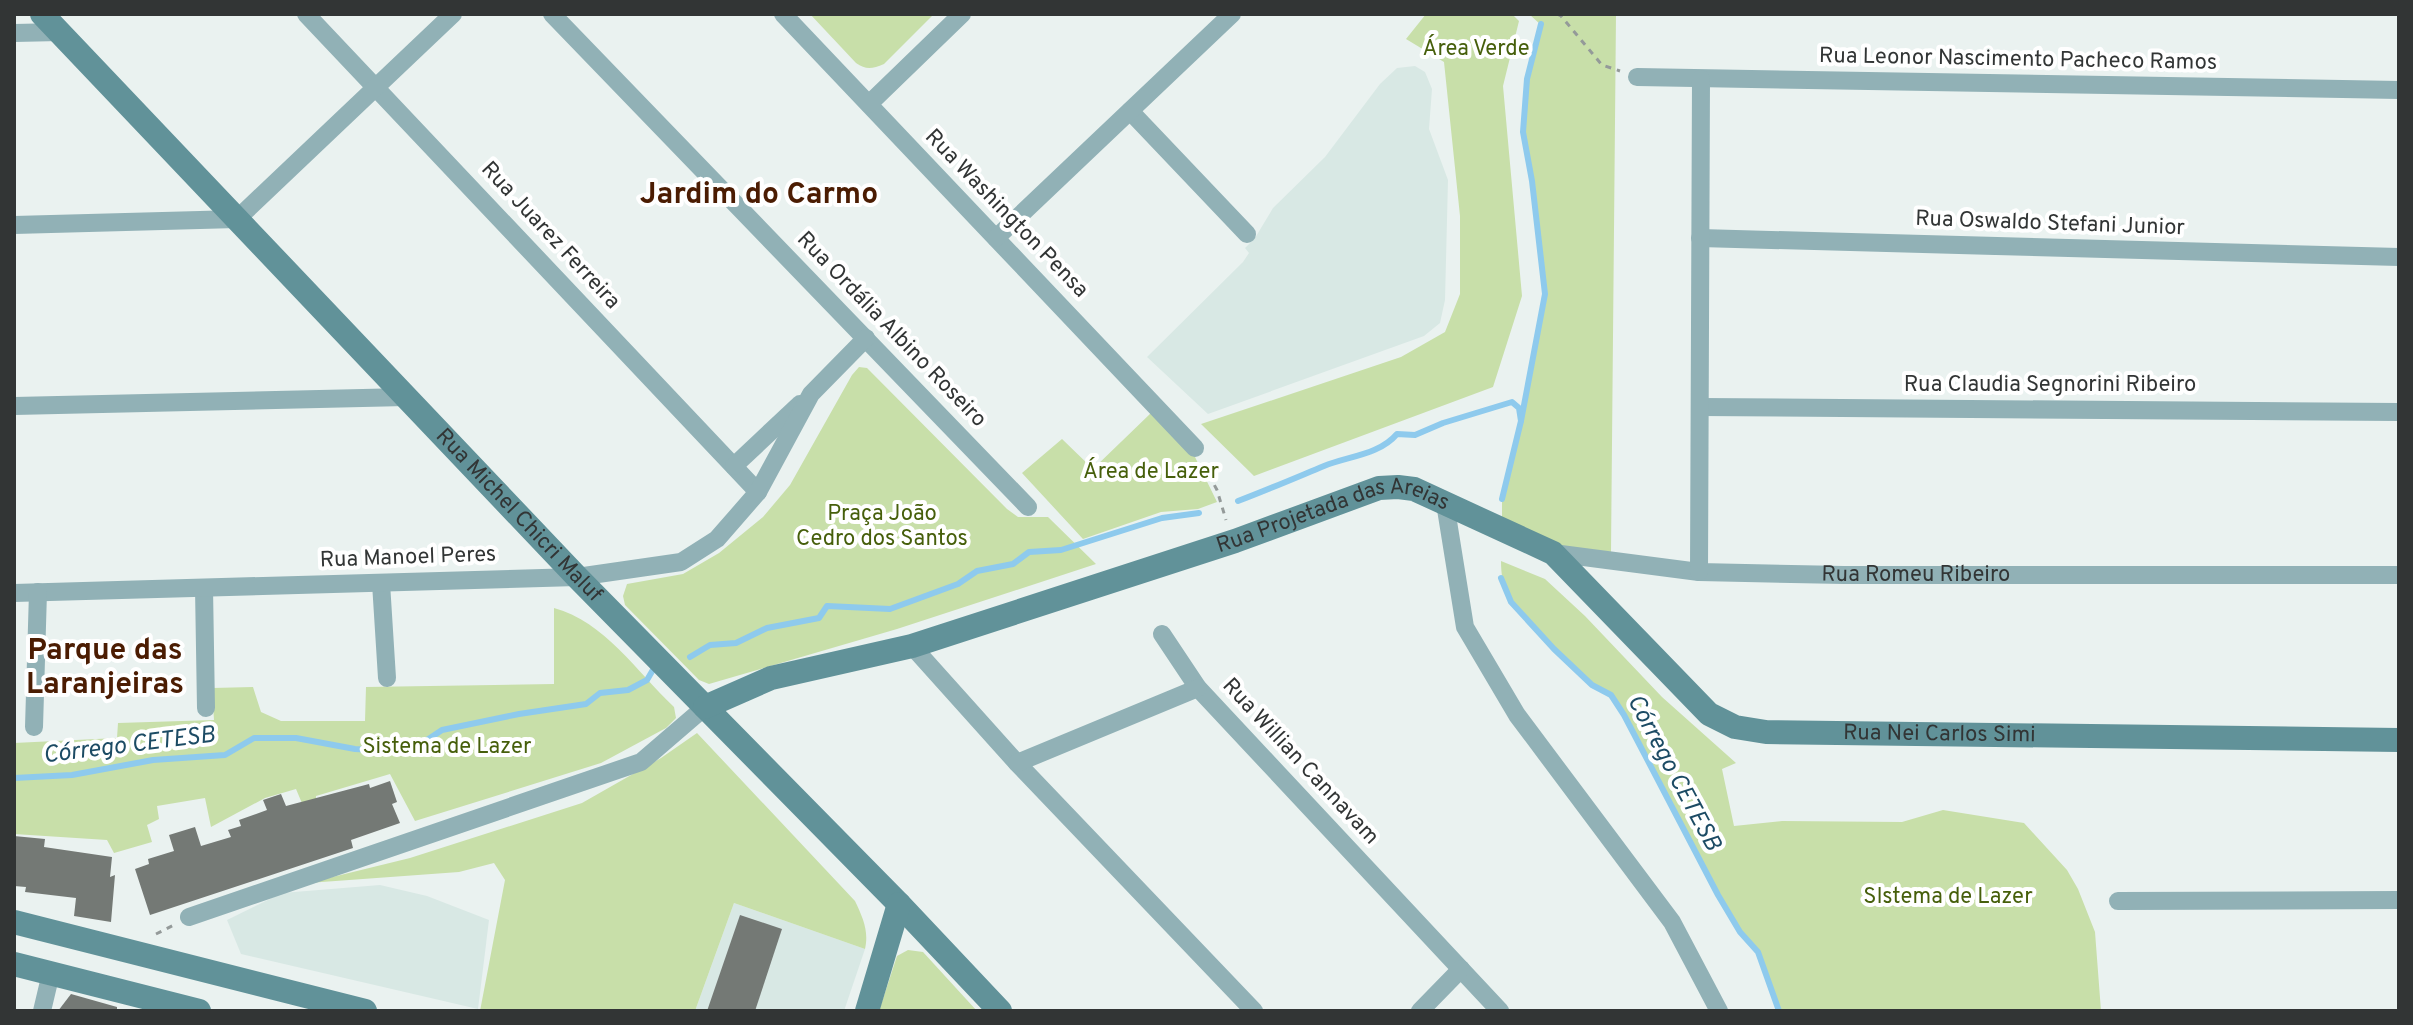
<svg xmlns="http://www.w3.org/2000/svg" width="2413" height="1025" font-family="Overpass,sans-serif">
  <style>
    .built { fill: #d8e8e4 }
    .green { fill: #c8dfa9 }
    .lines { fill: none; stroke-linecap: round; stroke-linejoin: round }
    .stream { stroke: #8ecaed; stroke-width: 6 }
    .building { fill: #747975 }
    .path { stroke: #949a99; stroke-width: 3; stroke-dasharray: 6 6; stroke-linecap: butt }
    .street { stroke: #91b1b6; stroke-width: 18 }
    .secondary { stroke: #619299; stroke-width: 24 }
    .labels { text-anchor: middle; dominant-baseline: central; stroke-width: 8; stroke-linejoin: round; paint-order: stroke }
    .park-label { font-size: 22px; fill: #465f0b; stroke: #fff }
    .street-label { font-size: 22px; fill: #323535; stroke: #fff }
    .water-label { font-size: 24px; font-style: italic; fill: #1c4b64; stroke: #fff }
    .district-label { font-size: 30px; font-weight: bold; fill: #4b1c02; stroke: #fff }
  </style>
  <rect width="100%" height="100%" fill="#eaf2f0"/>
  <g class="built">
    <polygon points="1415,66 1425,72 1432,89 1429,129 1448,180 1445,300 1440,323 1424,336 1208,414 1147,357 1243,262 1249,253 1245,248 1255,238 1273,208 1325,157 1380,84 1397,68"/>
    <polygon points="380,885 427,896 489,920 478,1009 241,954 227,920 282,893"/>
    <polygon points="734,903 865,949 844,1011 695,1011"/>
  </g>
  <g class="green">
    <path d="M810,14h124l-50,50c-12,5 -18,6 -28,-1z"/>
    <polygon points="1426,14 1512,14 1519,21 1503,86 1522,296 1493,387 1254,476 1201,424 1401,357 1445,332 1460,294 1460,216 1444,62 1406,39"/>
    <polygon points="1529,14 1616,14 1611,552 1553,545 1502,523 1502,499 1521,421 1545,294 1532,181 1523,132 1527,79 1541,25"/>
    <polygon points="859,367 867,368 1007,509 1018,517 1048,517 1096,564 897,629 709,684 699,680 625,605 623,596 627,584 683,574 719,553 763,517 790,485 852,375"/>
    <polygon points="1151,413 1195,457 1217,502 1198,509 1161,512 1083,539 1022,473 1062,439 1093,469"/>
    <path d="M1501,561l44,18 40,37 77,81 74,66 -14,6 12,57 48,-5 120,1 41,-12 81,13 43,47 11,19 17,43 6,79h-322l-21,-59 -18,-20 -22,-37 -94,-180c-12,-17 -15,-18 -31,-30 -19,-14 -74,-68 -84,-87 -6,-13 -8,-23 -8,-37z"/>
    <path d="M554,608c51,14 82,63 120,99l2,11 -10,10 -65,35 -186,58 -25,-47 -74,22v10l-12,2 -8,-19 -31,9 -54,29 -6,-29 -48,8 2,13 -12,6 5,17 -38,11 -7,-13 -93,-6v-91l103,-5 1,-15 96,-3 -2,-32 41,-1 8,25 20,9h84l1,-34 188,-3z"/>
    <path d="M697,733l158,168c8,17 14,30 10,48l-131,-46 -39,108h-215l25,-131 -11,-17 -35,9 -151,11 102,-25 172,-55 79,-45z"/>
    <polygon points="908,950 923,952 977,1011 879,1011 897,956"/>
  </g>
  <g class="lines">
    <g class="stream">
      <polyline points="1521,421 1545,294 1532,181 1523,132 1527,79 1541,24"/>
      <path d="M1238,501c29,-11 57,-23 86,-35 25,-10 55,-11 73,-32l18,1 28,-12 69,-21 7,6 2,13 -19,78"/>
      <polyline points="1501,578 1511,602 1554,649 1592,685 1611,695 1624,715 1718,895 1740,932 1758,952 1779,1011"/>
      <polyline points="690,657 710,645 736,643 767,628 819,618 827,606 890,609 958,584 977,571 1013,564 1029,552 1061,550 1162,518 1199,513"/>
      <polyline points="14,778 72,775 153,760 225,755 254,738 296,738 355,749 389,751 421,744 442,730 519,714 586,704 600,693 628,690 647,680 654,668"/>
    </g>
  </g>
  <g class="building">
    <polygon points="390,781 397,802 392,804 400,823 351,840 353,848 150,915 135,869 149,864 148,859 174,851 169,835 195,827 201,846 231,837 228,830 241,826 239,820 267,810 263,800 281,794 286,806 369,784 370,788"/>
    <polygon points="14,836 45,839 44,847 112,857 110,877 115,875 111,922 74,916 76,898 25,892 26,887 14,886"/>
    <polygon points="740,915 782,929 755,1011 707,1011"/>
    <polygon points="71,994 117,1007 117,1011 58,1011"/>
  </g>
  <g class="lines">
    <g class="path">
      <polyline points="1557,14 1561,16 1602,65 1620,71"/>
      <polyline points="1203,464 1217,490 1226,520"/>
      <polyline points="156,934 174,925"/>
    </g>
    <g class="street">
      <polyline points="306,14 758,492"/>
      <polyline points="552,14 1028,507"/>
      <polyline points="783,14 1195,448"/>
      <polyline points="14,33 60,32"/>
      <polyline points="1637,77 2399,90"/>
      <polyline points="869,104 962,14"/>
      <polyline points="1130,111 1247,234"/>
      <polyline points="14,225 237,219 453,14"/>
      <polyline points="996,238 1232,14"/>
      <polyline points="1700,238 2399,257"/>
      <polyline points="14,406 406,397"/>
      <polyline points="1700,407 2399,412"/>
      <polyline points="734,466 800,404"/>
      <polyline points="1445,503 1465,627 1517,715 1672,922 1719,1011"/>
      <path id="s1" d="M1553,553l146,19 145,3h555"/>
      <polyline points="1699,572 1701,79"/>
      <polyline points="381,583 387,678"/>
      <polyline points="204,588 206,708"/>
      <polyline points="14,593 577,577 681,562 717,539 758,492 811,394 866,338"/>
      <polyline points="1162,634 1198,688 1500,1011"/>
      <polyline points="912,646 1017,763 1254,1011"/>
      <polyline points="34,727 38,592"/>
      <polyline points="1017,763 1198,688"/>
      <polyline points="2118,901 2399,900"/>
      <polyline points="189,917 641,762 705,707"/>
      <polyline points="42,1011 51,973"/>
      <polyline points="1420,1011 1461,969"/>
    </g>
    <g class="secondary">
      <path id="s2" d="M42,14l535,563 322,327 101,107"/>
      <path id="s3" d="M705,707l66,-29 141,-32 323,-105 144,-53 19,-1 16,2 139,64 156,161 26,13 31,5 633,8"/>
      <polyline points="14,922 365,1011"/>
      <polyline points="14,964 199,1011"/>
      <polyline points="867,1011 899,904"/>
    </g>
  </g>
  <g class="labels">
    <g class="park-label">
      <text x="1476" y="49">Área Verde</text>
      <text x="1151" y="472">Área de Lazer</text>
      <text x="882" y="514">Praça João<tspan x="882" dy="25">Cedro dos Santos</tspan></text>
      <text x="447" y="747">Sistema de Lazer</text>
      <text x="1948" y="897">SIstema de Lazer</text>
    </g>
    <g class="street-label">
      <text transform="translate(2018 60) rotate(1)">Rua Leonor Nascimento Pacheco Ramos</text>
      <text transform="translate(1006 214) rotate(46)">Rua Washington Pensa</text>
      <text transform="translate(2050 224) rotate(2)">Rua Oswaldo Stefani Junior</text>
      <text transform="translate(550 236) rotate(47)">Rua Juarez Ferreira</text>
      <text transform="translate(891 330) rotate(46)">Rua Ordália Albino Roseiro</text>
      <text x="2050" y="385">Rua Claudia Segnorini Ribeiro</text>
      <text stroke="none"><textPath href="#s2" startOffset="692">Rua Michel Chicri Maluf</textPath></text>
      <text stroke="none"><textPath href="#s3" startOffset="660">Rua Projetada das Areias</textPath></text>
      <text transform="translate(408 558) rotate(-2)">Rua Manoel Peres</text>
      <text stroke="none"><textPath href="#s1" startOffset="364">Rua Romeu Ribeiro</textPath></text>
      <text stroke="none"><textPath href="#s3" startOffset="1356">Rua Nei Carlos Simi</textPath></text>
      <text transform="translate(1300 762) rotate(47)">Rua Willian Cannavam</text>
    </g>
    <g class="water-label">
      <text transform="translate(129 746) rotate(-7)">Córrego CETESB</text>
      <text transform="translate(1673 773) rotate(62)">Córrego CETESB</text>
    </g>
    <g class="district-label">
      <text x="759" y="195">Jardim do Carmo</text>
      <text x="105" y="651">Parque das<tspan x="105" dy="34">Laranjeiras</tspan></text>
    </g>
  </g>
  <rect width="2413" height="1025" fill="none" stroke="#323535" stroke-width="32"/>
</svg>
